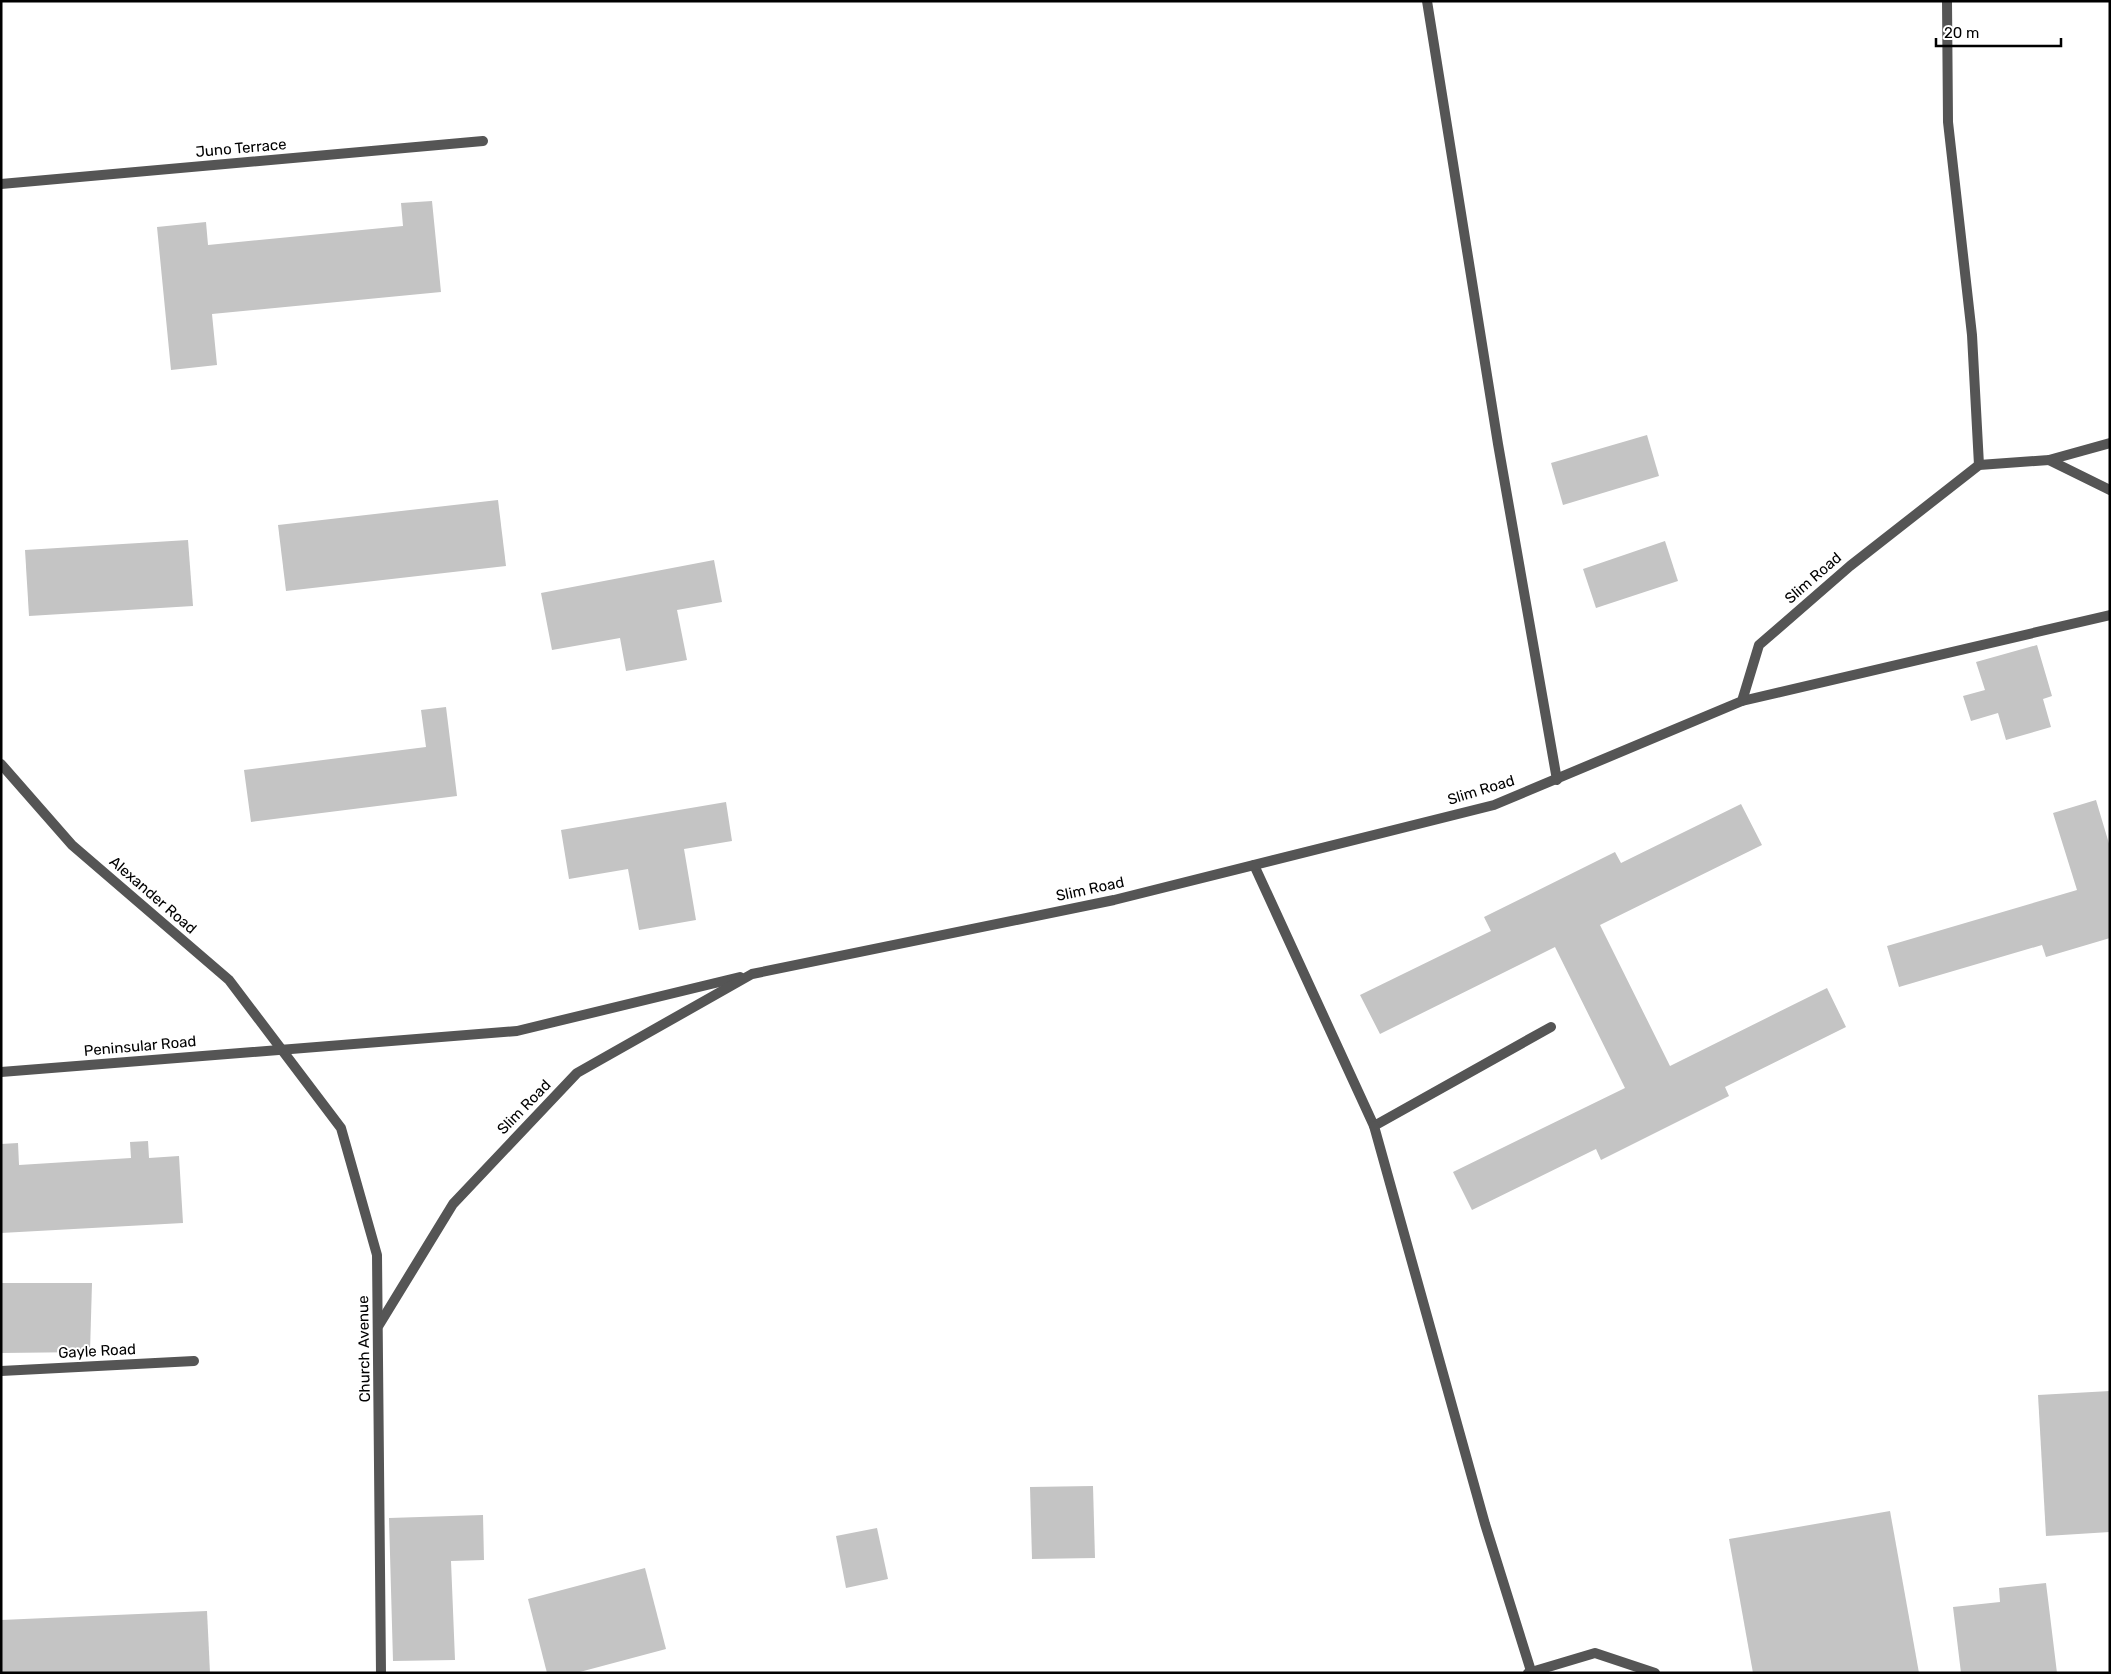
<svg xmlns="http://www.w3.org/2000/svg" width="2111" height="1674" font-family="Rubik,sans-serif">
  <style>
    .building { fill: #c4c4c4 }
    .lines { fill: none; stroke-linecap: round; stroke-linejoin: round }
    .lane { stroke: #555; stroke-width: 10 }
    .labels { text-anchor: middle; dominant-baseline: central; stroke-width: 4; stroke-linejoin: round; paint-order: stroke }
    .street-label { font-size: 15px; fill: #000; stroke: #fff }
  </style>
  <rect width="100%" height="100%" fill="#fff"/>
  <g class="building">
    <polygon points="432,201 441,292 212,314 217,365 171,370 157,227 206,222 208,245 403,226 401,203"/>
    <polygon points="1647,435 1659,476 1563,505 1551,463"/>
    <polygon points="498,500 506,566 286,591 278,525"/>
    <polygon points="188,540 193,606 29,616 25,550"/>
    <polygon points="1665,541 1678,581 1596,608 1583,569"/>
    <polygon points="714,560 722,602 677,610 687,660 626,671 620,638 552,650 541,593"/>
    <polygon points="2037,645 2052,696 2043,699 2051,727 2006,740 1998,713 1971,721 1963,696 1985,690 1976,662"/>
    <polygon points="446,707 457,796 251,822 244,770 426,747 421,710"/>
    <polygon points="2096,800 2110,847 2110,938 2046,957 2042,945 1899,987 1887,946 2077,890 2053,813"/>
    <polygon points="726,802 732,841 684,849 696,920 639,930 628,869 569,879 561,830"/>
    <polygon points="1741,804 1762,845 1600,925 1670,1066 1827,988 1846,1027 1725,1087 1729,1096 1601,1160 1596,1149 1472,1210 1453,1172 1625,1088 1555,947 1380,1034 1360,995 1491,931 1484,917 1615,852 1621,863"/>
    <polygon points="148,1141 149,1158 179,1156 183,1223 1,1233 1,1144 18,1143 19,1165 131,1158 130,1142"/>
    <polygon points="1,1283 92,1283 90,1352 1,1353"/>
    <polygon points="2110,1391 2110,1532 2046,1536 2038,1395"/>
    <polygon points="1093,1486 1095,1558 1032,1559 1030,1487"/>
    <polygon points="1890,1511 1919,1673 1753,1673 1729,1539"/>
    <polygon points="483,1515 484,1560 451,1561 455,1660 393,1661 389,1518"/>
    <polygon points="877,1528 888,1579 846,1588 836,1536"/>
    <polygon points="645,1568 666,1649 576,1673 547,1673 528,1599"/>
    <polygon points="2046,1583 2057,1673 1961,1673 1953,1607 2000,1602 1999,1588"/>
    <polygon points="207,1611 210,1673 1,1673 1,1620"/>
  </g>
  <g class="lines">
    <g class="lane">
      <polyline points="1427,1 1498,444 1557,780"/>
      <polyline points="1947,1 1948,122 1972,335 1979,465"/>
      <polyline points="1,184 483,141"/>
      <polyline points="2049,460 2110,490"/>
      <polyline points="1742,701 2110,615"/>
      <polyline points="1,764 72,845 229,980 341,1128 377,1255 381,1673"/>
      <polyline points="1254,865 1374,1126 1551,1027"/>
      <polyline points="1,1072 517,1031 740,977"/>
      <polyline points="1374,1126 1485,1524 1531,1671"/>
      <polyline points="379,1325 453,1204 577,1073 752,974 1114,900 1494,805 1742,701 1759,645 1850,566 1979,465 2049,460 2110,443"/>
      <polyline points="1,1371 194,1361"/>
      <polyline points="1528,1673 1595,1653 1655,1673"/>
    </g>
  </g>
  <g class="labels">
    <g class="street-label">
      <text transform="translate(241 148) rotate(-5)">Juno Terrace</text>
      <text transform="translate(1813 578) rotate(-41)">Slim Road</text>
      <text transform="translate(1481 790) rotate(-17)">Slim Road</text>
      <text transform="translate(1090 889) rotate(-12)">Slim Road</text>
      <text transform="translate(153 895) rotate(41)">Alexander Road</text>
      <text transform="translate(140 1046) rotate(-5)">Peninsular Road</text>
      <text transform="translate(524 1107) rotate(-46)">Slim Road</text>
      <text transform="translate(364 1349) rotate(-91)">Church Avenue</text>
      <text transform="translate(97 1351) rotate(-3)">Gayle Road</text>
    </g>
  </g>
  <rect width="2111" height="1674" fill="none" stroke="#000000" stroke-width="5"/>
  <path d="M1936 38v8h125v-8" fill="none" stroke="#000000" stroke-width="2.5"/>
  <text x="1944" y="38" font-size="15" fill="#000000" stroke="#ffffff" stroke-width="4" paint-order="stroke">20 m</text>
</svg>
